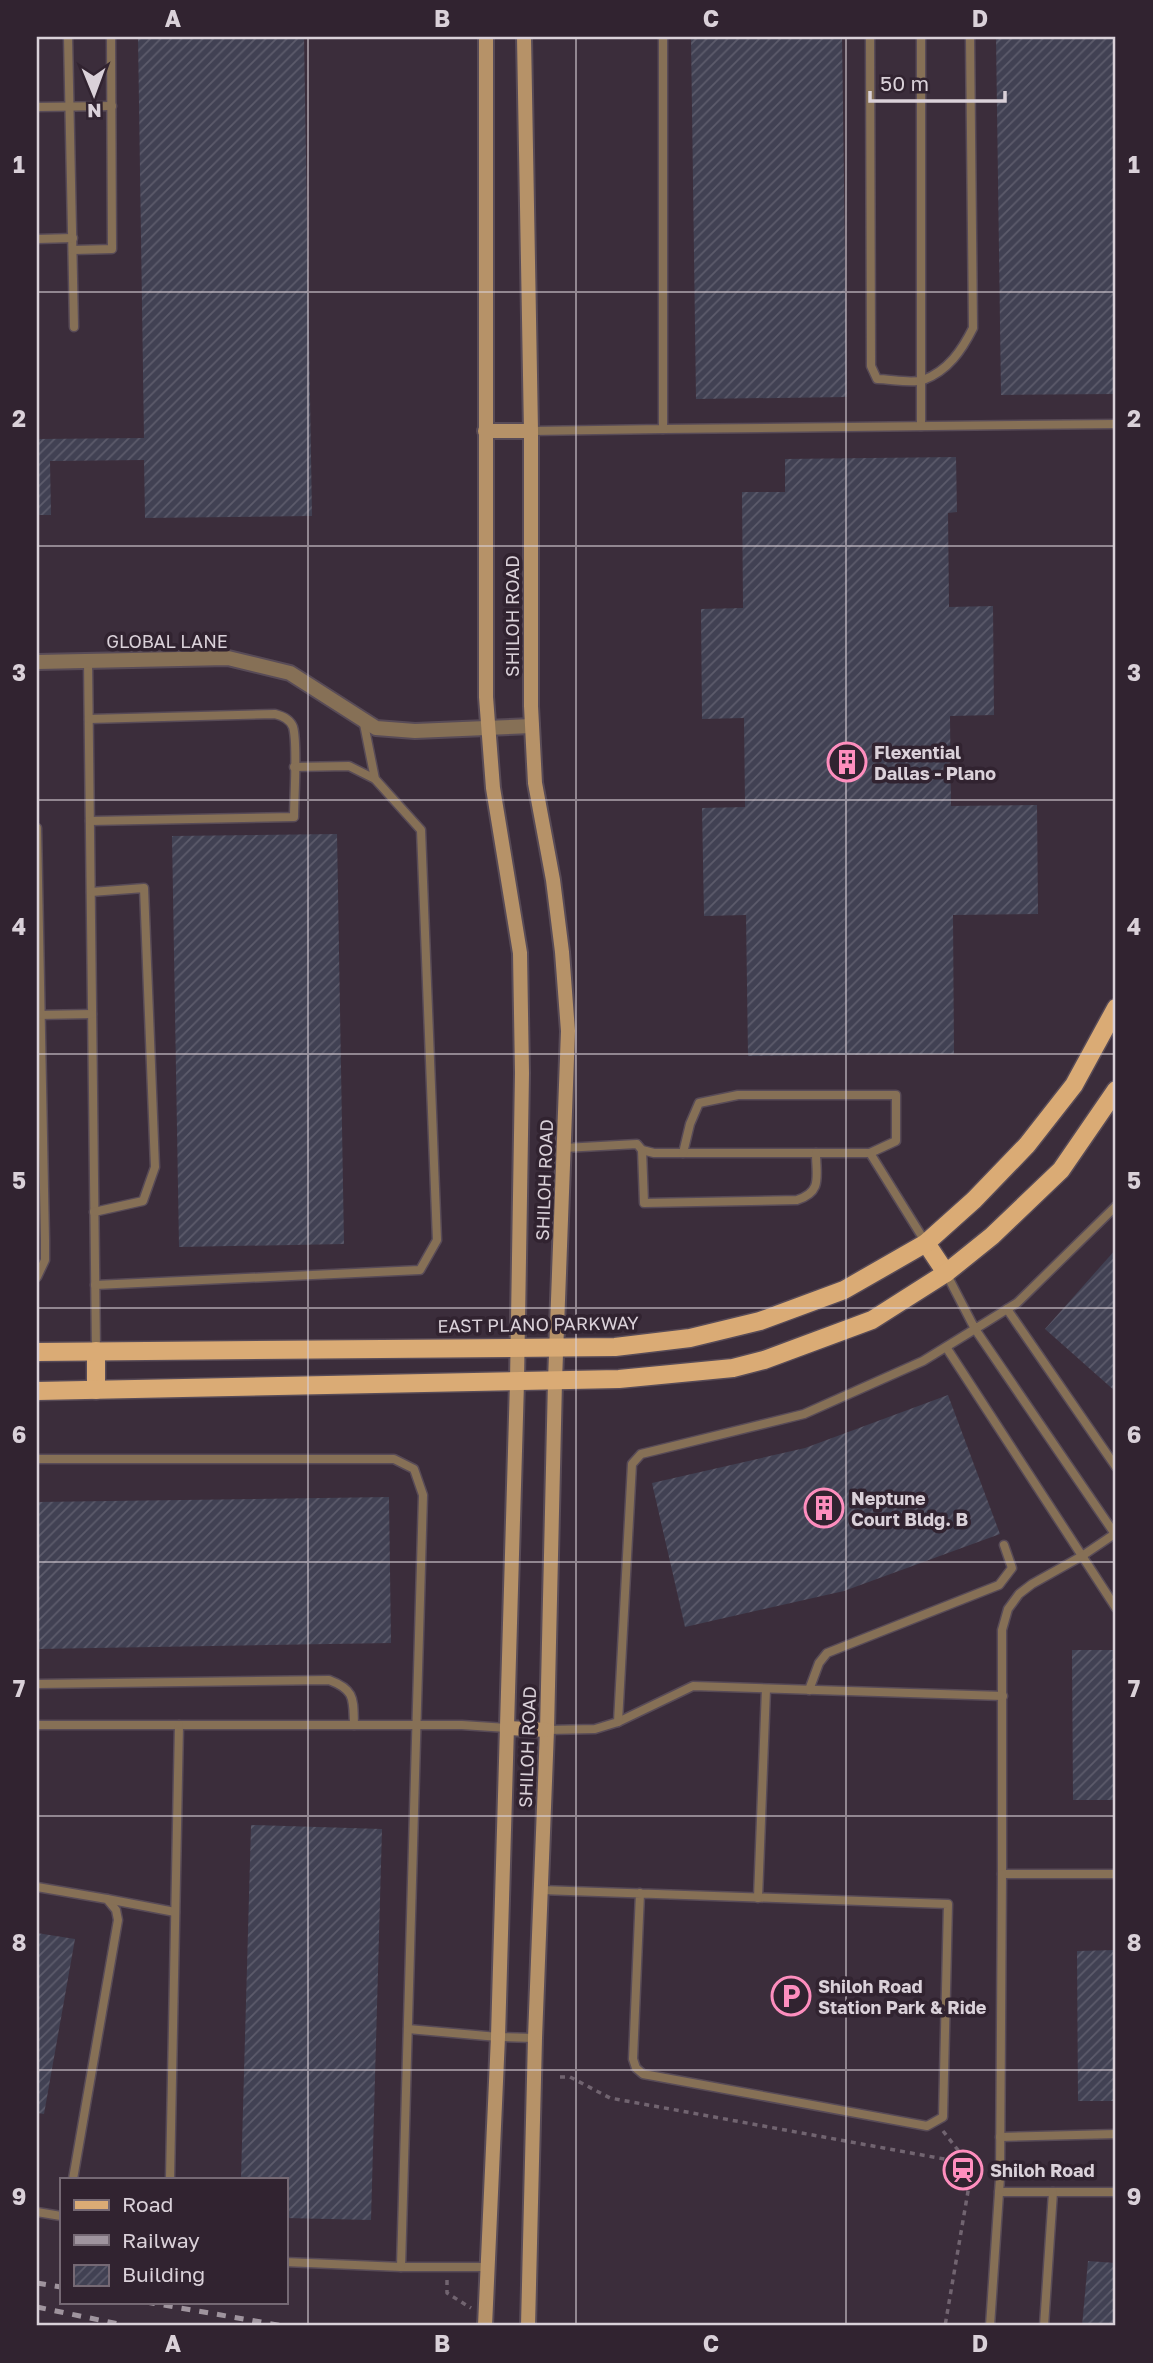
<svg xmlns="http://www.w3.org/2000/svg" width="1153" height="2363" font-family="'Golos Text',sans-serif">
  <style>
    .building { fill: url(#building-hatch) }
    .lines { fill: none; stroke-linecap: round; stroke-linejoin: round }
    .service-casing { stroke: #584b57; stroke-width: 11 }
    .minor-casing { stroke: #584b57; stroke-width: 18 }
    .secondary-casing { stroke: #584b57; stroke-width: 18 }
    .primary-casing { stroke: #584b57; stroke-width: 21 }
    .path { stroke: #716470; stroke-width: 3.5; stroke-dasharray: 5 5; stroke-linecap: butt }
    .service { stroke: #867056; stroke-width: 8 }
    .minor { stroke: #867056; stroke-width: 14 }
    .secondary { stroke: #b69268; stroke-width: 14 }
    .primary { stroke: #daab75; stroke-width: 18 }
    .rail { stroke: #9f949e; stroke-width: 5; stroke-dasharray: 9 9; stroke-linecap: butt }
    .grid { fill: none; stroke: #dad1d9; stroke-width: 2; stroke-opacity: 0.55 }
    .labels { text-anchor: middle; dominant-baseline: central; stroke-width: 7; stroke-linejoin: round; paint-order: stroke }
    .street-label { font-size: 18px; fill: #dad1d9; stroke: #312330 }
    .poi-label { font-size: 18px; font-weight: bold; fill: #dad1d9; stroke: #312330; text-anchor: start }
    .neatline { fill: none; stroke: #dad1d9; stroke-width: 2.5 }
    .grid-label { font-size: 23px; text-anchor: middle; font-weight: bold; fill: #dad1d9 }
  </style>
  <defs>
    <pattern id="building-hatch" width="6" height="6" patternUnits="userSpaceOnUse" patternTransform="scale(1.75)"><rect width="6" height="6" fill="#414153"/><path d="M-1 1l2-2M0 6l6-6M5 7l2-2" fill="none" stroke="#5c5b6b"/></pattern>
  </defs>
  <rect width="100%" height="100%" fill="#3b2d3b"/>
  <g class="building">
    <polygon points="138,37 304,37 312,516 145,518 144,460 50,461 51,515 37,515 37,439 144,438"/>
    <polygon points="691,37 842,37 847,397 696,399"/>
    <polygon points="996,37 1116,37 1116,394 1001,395"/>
    <polygon points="956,457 957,512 948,513 949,607 993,606 994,715 950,716 951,806 1037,805 1038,914 953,915 954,1054 748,1056 746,915 704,916 702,808 745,807 744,718 702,719 701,609 743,608 742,492 785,492 785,459"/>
    <polygon points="337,834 344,1244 179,1247 172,836"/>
    <polygon points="1116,1249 1116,1392 1045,1329"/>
    <polygon points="948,1395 1000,1534 844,1591 685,1627 652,1483 805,1448"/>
    <polygon points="389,1497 391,1643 37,1649 37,1502"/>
    <polygon points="1072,1650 1116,1650 1116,1800 1073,1800"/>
    <polygon points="251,1825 382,1829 371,2220 285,2218 285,2179 241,2179"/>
    <polygon points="37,1933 75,1939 44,2114 37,2113"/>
    <polygon points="1116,1950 1116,2101 1078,2101 1077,1951"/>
    <polygon points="1088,2261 1116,2263 1116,2326 1082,2326"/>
  </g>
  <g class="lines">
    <defs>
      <g id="service">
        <polyline points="68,37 74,327"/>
        <path d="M870,37l1,329 6,13c14,0 34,5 46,1 25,-9 39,-30 50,-52l-3,-291"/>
        <polyline points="921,37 921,426"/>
        <polyline points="37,107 112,106"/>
        <polyline points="37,239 73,238"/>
        <polyline points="73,250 112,249 111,37"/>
        <polyline points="663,429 1116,424"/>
        <polyline points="531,431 663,429 663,37"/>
        <polyline points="88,661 96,1351"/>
        <path d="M89,719l186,-5c8,2 15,5 18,13 5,16 1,70 1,90l-204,4"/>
        <polyline points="294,767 349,766 375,779"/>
        <polyline points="37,828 45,1240 45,1260 37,1277"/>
        <polyline points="91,892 144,888 155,1167 143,1201 94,1212"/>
        <polyline points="37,1015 92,1014"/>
        <polyline points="564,1148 637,1144 642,1150 654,1153 870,1153 926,1243"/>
        <path d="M642,1150l2,53 153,-3c26,-8 19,-24 19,-47"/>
        <polyline points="683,1153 690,1124 699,1103 738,1095 896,1095 896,1141 870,1153"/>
        <polyline points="946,1273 975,1329 1017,1303 1116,1206"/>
        <polyline points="95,1285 420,1270 437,1240 421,830 375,779 363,719"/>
        <polyline points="1007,1309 1116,1467"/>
        <polyline points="946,1347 1116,1608"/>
        <polyline points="37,1459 394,1459 414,1469 423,1495 401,2267 488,2267"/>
        <polyline points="1116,1533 1082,1556 1032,1584 1019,1594 1008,1609 1002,1630 1002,1874 1116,1874"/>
        <path d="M37,1684l292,-4c27,10 24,20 25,45"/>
        <polyline points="809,1690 819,1663 827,1653 999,1585 1012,1568 1004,1545"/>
        <polyline points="618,1722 693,1686 1003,1696"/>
        <polyline points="37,1725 462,1725 507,1728"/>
        <polyline points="547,1730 595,1729 618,1722 632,1464 641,1454 804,1414 923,1361 975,1329 1115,1534"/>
        <polyline points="37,1887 107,1899 116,1910 118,1920 73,2179"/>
        <polyline points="541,1890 948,1904 943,2117 927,2126 643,2074 636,2068 633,2059 640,1893"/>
        <polyline points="758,1898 766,1689"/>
        <polyline points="107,1899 175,1912"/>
        <polyline points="408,2029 498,2037 535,2038"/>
        <polyline points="1000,2137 1116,2134"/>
        <polyline points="170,2179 179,1725"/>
        <polyline points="999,2192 1116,2192"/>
        <polyline points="37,2212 61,2216"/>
        <polyline points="285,2262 401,2267"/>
        <polyline points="990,2326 1000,2178 1002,1874"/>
        <polyline points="1044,2326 1053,2192"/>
      </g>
      <polyline id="minor" points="37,662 228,658 290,673 376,728 415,731 532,726"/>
      <g id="secondary">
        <polyline points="524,37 531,431 531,706 535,783 553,880 562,952 568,1031 555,1381 547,1730 535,2038 528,2326"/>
        <polyline points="485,431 531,431"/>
        <polyline points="507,1728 547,1730"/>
        <polyline points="485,2326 498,2037 517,1382 522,1073 520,953 493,788 486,697 486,37"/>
      </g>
      <g id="primary">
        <polyline points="926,1243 946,1273"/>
        <polyline points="96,1351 96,1390"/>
        <polyline points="37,1352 615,1347 690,1338 760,1321 844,1290 926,1243 974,1200 1027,1145 1074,1085 1116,1008"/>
        <polyline points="37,1391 619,1379 733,1368 764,1360 872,1320 946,1273 992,1236 1061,1170 1116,1090"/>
      </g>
    </defs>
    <use href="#service" class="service-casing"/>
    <use href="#minor" class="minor-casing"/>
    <use href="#secondary" class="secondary-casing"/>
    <use href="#primary" class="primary-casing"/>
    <g class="path">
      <polyline points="560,2077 570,2077 610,2098 955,2161 964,2158"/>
      <polyline points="943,2131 972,2168 945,2326"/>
      <polyline points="447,2280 447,2293 471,2308"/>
    </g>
    <use href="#service" class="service"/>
    <use href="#minor" class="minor"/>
    <use href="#secondary" class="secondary"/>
    <use href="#primary" class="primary"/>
    <g class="rail">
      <polyline points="37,2283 61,2287"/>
      <polyline points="146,2302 284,2326"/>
      <polyline points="37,2307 128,2326"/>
    </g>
  </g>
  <path class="grid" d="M308,37v2289M576,37v2289M846,37v2289M37,292h1079M37,546h1079M37,800h1079M37,1054h1079M37,1308h1079M37,1562h1079M37,1816h1079M37,2070h1079"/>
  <defs>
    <symbol id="building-ring" viewBox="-11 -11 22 22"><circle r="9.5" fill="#312330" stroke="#fe8ebe" stroke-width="1.5"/><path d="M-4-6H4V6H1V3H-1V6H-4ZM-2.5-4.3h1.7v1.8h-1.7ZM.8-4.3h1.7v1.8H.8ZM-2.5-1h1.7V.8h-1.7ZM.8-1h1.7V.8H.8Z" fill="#fe8ebe"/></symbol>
    <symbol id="parking-ring" viewBox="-11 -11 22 22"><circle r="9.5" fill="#312330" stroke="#fe8ebe" stroke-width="1.5"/><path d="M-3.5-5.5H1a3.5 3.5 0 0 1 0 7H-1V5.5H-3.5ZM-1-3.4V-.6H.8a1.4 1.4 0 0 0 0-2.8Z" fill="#fe8ebe"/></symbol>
    <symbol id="station-ring" viewBox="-11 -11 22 22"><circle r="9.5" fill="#312330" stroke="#fe8ebe" stroke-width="1.5"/><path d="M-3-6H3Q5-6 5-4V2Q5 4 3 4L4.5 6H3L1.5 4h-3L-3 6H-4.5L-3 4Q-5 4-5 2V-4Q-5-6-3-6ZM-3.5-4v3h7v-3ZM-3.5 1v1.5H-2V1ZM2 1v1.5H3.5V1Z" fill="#fe8ebe"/></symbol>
  </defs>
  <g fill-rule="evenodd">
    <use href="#building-ring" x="825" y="740" width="44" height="44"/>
    <use href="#building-ring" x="802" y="1486" width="44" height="44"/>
    <use href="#parking-ring" x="769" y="1974" width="44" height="44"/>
    <use href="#station-ring" x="941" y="2148" width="44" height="44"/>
  </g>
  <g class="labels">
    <g class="street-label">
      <text transform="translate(512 616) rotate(-90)">SHILOH ROAD</text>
      <text x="167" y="641">GLOBAL LANE</text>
      <text transform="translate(544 1180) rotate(-88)">SHILOH ROAD</text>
      <text transform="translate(538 1324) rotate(-1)">EAST PLANO PARKWAY</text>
      <text transform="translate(527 1747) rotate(-88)">SHILOH ROAD</text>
    </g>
    <g class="poi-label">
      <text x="874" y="752">Flexential<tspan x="874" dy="21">Dallas - Plano</tspan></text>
      <text x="851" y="1498">Neptune<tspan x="851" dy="21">Court Bldg. B</tspan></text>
      <text x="818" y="1986">Shiloh Road<tspan x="818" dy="21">Station Park &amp; Ride</tspan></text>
      <text x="990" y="2170">Shiloh Road</text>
    </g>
  </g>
  <rect width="1153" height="2363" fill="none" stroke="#312330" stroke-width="77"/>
  <rect x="60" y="2178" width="228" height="126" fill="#312330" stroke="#756974" stroke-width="2"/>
  <rect x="74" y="2200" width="35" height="10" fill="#daab75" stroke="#756974" stroke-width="2"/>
  <text x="122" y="2212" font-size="21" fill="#dad1d9">Road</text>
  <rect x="74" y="2235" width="35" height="10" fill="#9f949e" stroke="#756974" stroke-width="2"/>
  <text x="122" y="2248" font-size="21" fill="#dad1d9">Railway</text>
  <rect x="74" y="2265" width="35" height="21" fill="url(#building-hatch)" stroke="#756974" stroke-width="2"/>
  <text x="122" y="2282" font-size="21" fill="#dad1d9">Building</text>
  <g transform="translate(94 94) rotate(179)" stroke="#312330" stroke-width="5" paint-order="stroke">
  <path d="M0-5L12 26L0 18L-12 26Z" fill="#dad1d9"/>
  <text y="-10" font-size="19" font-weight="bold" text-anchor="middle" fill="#dad1d9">N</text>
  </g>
  <path d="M870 91v10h135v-10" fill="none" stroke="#dad1d9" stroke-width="3.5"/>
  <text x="880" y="91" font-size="21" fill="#dad1d9" stroke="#312330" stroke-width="5" paint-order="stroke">50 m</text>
  <rect x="38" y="38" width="1076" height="2286" class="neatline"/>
  <g class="grid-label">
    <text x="173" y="27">A</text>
    <text x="442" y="27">B</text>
    <text x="711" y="27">C</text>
    <text x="980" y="27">D</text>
    <text x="19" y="173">1</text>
    <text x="1134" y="173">1</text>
    <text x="19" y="427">2</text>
    <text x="1134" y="427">2</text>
    <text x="19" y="681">3</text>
    <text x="1134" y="681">3</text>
    <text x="19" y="935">4</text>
    <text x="1134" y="935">4</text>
    <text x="19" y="1189">5</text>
    <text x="1134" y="1189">5</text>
    <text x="19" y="1443">6</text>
    <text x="1134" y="1443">6</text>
    <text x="19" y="1697">7</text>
    <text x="1134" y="1697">7</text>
    <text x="19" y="1951">8</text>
    <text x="1134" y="1951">8</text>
    <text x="19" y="2205">9</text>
    <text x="1134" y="2205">9</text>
    <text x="173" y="2352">A</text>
    <text x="442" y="2352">B</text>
    <text x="711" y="2352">C</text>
    <text x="980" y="2352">D</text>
  </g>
</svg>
